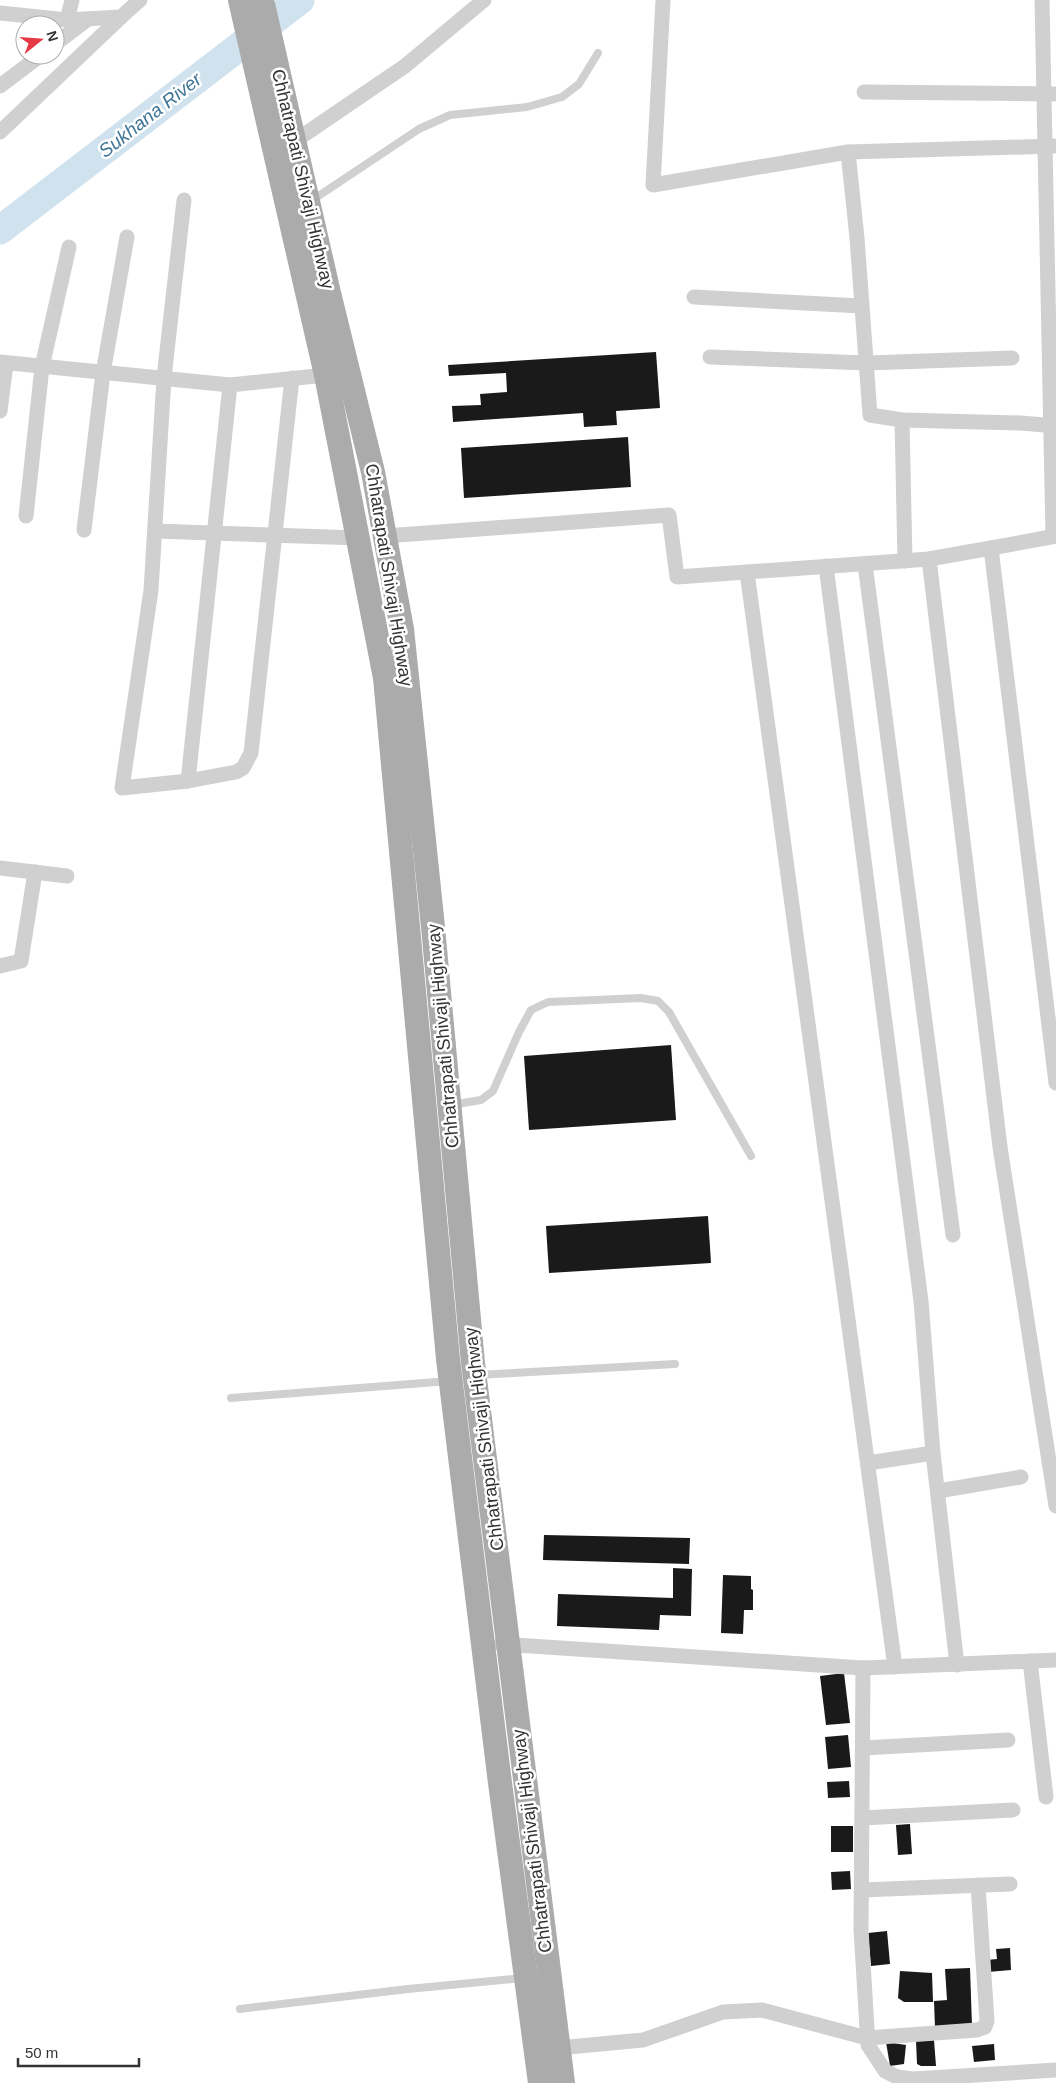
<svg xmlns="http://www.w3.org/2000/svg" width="1056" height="2083" font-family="Helvetica,sans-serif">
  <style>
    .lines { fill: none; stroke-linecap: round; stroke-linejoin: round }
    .river { stroke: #cfe2ee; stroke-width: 29 }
    .building { fill: #1a1a1a }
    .lane { stroke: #d0d0d0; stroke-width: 8 }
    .street { stroke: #d0d0d0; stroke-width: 15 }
    .primary { stroke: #ababab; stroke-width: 24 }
    .labels { text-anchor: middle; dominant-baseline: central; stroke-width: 5; stroke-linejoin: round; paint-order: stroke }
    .street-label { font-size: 18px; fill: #333; stroke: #fff }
    .water-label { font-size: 19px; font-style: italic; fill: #3f7597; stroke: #fff }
  </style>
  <rect width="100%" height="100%" fill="#fff"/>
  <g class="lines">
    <polyline class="river" points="0,230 300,0"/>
  </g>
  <g class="building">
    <polygon points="656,352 660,408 616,411 617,425 584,427 583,413 453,422 452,406 481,405 480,394 507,392 506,373 449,376 448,365"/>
    <polygon points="628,437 631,487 464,498 461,448"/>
    <polygon points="671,1045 676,1120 529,1130 524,1056"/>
    <polygon points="708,1216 711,1263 549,1273 546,1226"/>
    <polygon points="544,1535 690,1538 689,1564 543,1560"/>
    <polygon points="673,1568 692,1569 691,1616 660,1615 659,1630 557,1626 558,1594 673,1598"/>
    <polygon points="723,1575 751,1576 751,1589 753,1590 753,1610 744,1610 743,1634 721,1633"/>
    <polygon points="844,1673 850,1723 826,1725 820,1676"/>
    <polygon points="848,1735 851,1767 828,1769 825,1737"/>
    <polygon points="849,1781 850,1797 828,1798 827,1782"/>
    <polygon points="910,1824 912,1854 898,1855 896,1825"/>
    <rect x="831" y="1826" width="22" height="26"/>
    <polygon points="850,1871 851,1889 832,1890 831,1872"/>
    <polygon points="887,1931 890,1964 871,1966 868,1933"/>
    <polygon points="1010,1948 1011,1970 988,1972 987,1960 997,1959 996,1949"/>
    <polygon points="970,1968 972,2026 935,2028 934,2001 947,2000 945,1969"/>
    <polygon points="900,1971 932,1973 933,2002 904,2002 898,1998"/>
    <polygon points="934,2040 936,2066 921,2066 917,2064 916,2041"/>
    <polygon points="886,2042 906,2045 904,2064 890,2066"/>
    <polygon points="994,2044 995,2060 974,2062 972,2046"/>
  </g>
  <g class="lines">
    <g class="lane">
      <polyline points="311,201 419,129 450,115 527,107 562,97 579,84 598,53"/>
      <polyline points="451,1105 481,1100 493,1091 519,1032 531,1010 548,1002 641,998 658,1001 669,1012 751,1156"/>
      <polyline points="477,1375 675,1364"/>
      <polyline points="231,1398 449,1381"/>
      <polyline points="240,2009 408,1989 524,1978"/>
    </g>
    <g class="street">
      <polyline points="663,0 653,185 848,152 857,238 870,415 902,420 905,561"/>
      <polyline points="1042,0 1053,535"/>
      <polyline points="0,13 67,20 121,17 140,0"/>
      <polyline points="67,20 72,0"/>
      <polyline points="55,44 88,19"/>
      <polyline points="0,86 41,55"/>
      <polyline points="864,92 1056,94"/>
      <polyline points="0,132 121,17"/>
      <polyline points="289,145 405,66 484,0"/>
      <polyline points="848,152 1056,146"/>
      <polyline points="184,200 164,378 151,590 122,788 188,781 236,772 243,768 251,753 292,378"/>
      <polyline points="694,297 861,306"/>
      <polyline points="710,357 867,363 1012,358"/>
      <polyline points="0,362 230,385 326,375"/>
      <polyline points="0,411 6,364"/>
      <polyline points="902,420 1021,423 1056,426"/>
      <polyline points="26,516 42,367 69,247"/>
      <polyline points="84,530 103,373 127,237"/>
      <polyline points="155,531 359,538"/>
      <polyline points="385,536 669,515 677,577 929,559 991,548"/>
      <polyline points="1056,536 991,548 1056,1083"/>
      <polyline points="929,559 1000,1147 1056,1506"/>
      <polyline points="865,564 953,1235"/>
      <polyline points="826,566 921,1301 933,1453 957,1665"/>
      <polyline points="747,572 895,1667"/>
      <polyline points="188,781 230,385"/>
      <polyline points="0,868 67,876"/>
      <polyline points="0,966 21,961 35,872"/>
      <polyline points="868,1463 933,1453"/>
      <polyline points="938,1491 1021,1477"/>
      <polyline points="501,1644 863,1668 1056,1660"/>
      <polyline points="1030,1661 1046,1797"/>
      <polyline points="863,1668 861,1929 868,2045 885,2071 897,2077 913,2079 1056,2070"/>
      <polyline points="863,1748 1008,1740"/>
      <polyline points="862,1818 1013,1810"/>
      <polyline points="862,1890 1010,1884"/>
      <polyline points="558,2048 643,2040 723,2012 762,2010 867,2038 977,2030 985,2027 987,2021 978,1885"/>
    </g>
    <g class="primary">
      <polyline points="240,0 326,375 385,678 448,1359 500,1783 540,2083"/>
      <polyline points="262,0 329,293 373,472 402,629 433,927 473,1363 563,2083"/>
    </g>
  </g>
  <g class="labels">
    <g class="street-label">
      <text transform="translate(303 179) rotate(77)">Chhatrapati Shivaji Highway</text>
      <text transform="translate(389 575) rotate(81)">Chhatrapati Shivaji Highway</text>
      <text transform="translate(443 1036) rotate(-95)">Chhatrapati Shivaji Highway</text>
      <text transform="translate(484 1439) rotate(-97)">Chhatrapati Shivaji Highway</text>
      <text transform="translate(532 1841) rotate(-97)">Chhatrapati Shivaji Highway</text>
    </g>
    <g class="water-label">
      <text transform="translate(150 115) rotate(-38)">Sukhana River</text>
    </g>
  </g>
  <g transform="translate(40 40) rotate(73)"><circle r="24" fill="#ffffff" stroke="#adadad"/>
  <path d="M0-4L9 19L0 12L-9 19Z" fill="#e63946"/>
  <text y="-8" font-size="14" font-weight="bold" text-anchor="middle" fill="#333333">N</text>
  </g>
  <path d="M18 2058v8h121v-8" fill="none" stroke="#333333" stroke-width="2.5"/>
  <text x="25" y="2058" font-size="15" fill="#333333" stroke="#ffffff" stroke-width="4" paint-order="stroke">50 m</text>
</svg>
